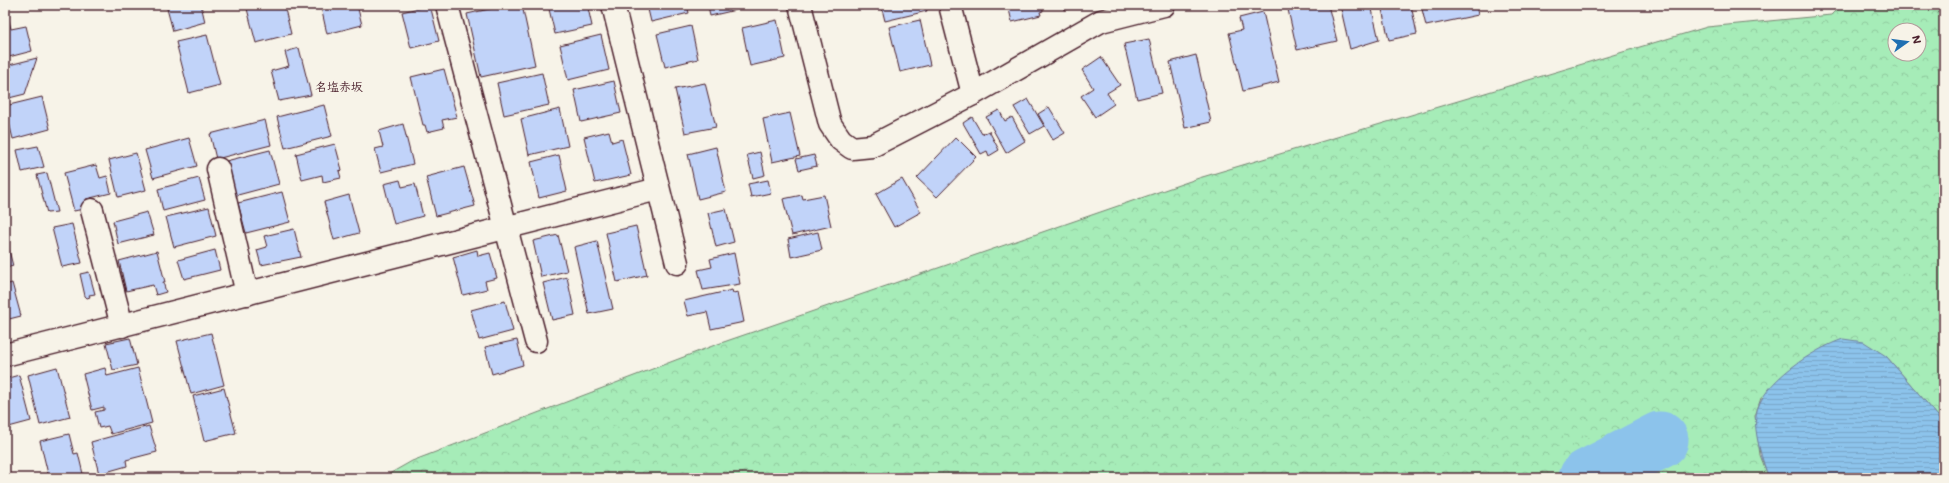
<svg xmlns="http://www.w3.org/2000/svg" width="1949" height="483" font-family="Mali,'Klee One',sans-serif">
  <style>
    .forest { fill: url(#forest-crowns); stroke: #788672; fill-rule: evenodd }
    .water { fill: url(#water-rules); stroke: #72819e }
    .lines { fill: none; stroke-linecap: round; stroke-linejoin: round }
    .river { stroke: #8cc3eb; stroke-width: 57 }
    .building { fill: #c1d3f9; stroke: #4a1f2b }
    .minor-casing { stroke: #4a1f2b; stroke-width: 25 }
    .minor { stroke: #f7f3e8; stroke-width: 22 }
    .labels { text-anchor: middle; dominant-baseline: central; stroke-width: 4; stroke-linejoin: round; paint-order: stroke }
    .neighbourhood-label { font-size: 12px; font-weight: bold; fill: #4a1f2b; stroke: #f7f3e8 }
  </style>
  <defs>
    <pattern id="forest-crowns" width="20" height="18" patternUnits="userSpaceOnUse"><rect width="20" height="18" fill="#a6ecb8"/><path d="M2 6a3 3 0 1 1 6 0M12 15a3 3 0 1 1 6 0" fill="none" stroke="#90ca9e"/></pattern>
    <pattern id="water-rules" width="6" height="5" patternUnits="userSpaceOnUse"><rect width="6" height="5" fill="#8cc3eb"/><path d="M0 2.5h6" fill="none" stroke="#7aa7ca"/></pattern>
  </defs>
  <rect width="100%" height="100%" fill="#f7f3e8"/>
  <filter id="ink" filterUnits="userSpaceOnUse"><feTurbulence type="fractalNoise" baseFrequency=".025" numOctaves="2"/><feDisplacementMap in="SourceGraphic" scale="8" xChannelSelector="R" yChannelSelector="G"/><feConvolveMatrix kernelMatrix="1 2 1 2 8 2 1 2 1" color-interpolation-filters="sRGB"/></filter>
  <g filter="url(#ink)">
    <path class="forest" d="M1841,5h103v418l-58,-67 -125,42 -6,18 5,39 9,23h-1387l30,-17 303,-116 484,-167 508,-151 124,-12zM1895,30h24v24h-24z"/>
    <path class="water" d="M1843,339l21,3 22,14 58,67v55h-175c-6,-15 -16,-47 -13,-63 5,-33 58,-66 87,-76z"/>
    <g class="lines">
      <polyline class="river" points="1587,478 1660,440"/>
    </g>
    <g class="building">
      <polygon points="166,5 201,5 205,22 173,31"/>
      <polygon points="246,5 284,5 291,34 256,43"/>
      <polygon points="327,5 357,5 362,25 327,34 321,7"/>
      <polygon points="430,5 439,41 411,48 402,12"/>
      <polygon points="507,5 522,5 535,65 481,77 467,14"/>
      <polygon points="548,5 582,5 583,9 588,8 592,26 555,34"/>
      <polygon points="647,5 687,5 689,13 651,22"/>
      <polygon points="708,5 757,5 710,16"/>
      <polygon points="881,5 925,5 927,11 885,21"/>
      <polygon points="1008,5 1042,5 1043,11 1040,12 1041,15 1012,22"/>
      <polygon points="1063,5 1084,5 1064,10"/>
      <polygon points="1287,5 1328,5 1337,41 1297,50"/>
      <polygon points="1371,5 1379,40 1350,49 1340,5"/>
      <polygon points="1381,5 1411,5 1417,34 1389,40"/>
      <polygon points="1421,5 1476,5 1478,15 1426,26"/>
      <polygon points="1263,12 1279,82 1243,91 1229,33 1242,30 1239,18"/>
      <polygon points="777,20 785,58 750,66 742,28"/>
      <polygon points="920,20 930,65 900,72 889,27"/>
      <polygon points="9,21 11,29 26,26 32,51 5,58 5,22"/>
      <polygon points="691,26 698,59 665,67 657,34"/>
      <polygon points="207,35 220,85 189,93 176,42"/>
      <polygon points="601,35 609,70 568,80 560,45"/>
      <polygon points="1149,39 1162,93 1137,99 1124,44"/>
      <polygon points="299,48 311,95 279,101 271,71 289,66 285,52"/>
      <polygon points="1196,55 1211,122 1185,128 1170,62"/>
      <polygon points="1101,57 1120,85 1107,93 1114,104 1095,117 1081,96 1093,88 1082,70"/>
      <polygon points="37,58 25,94 5,99 5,66"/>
      <polygon points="444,69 457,117 442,120 444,128 427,132 425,125 423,125 411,77"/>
      <polygon points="542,73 549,105 504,115 497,83"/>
      <polygon points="614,81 621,113 581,122 574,90"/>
      <polygon points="705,83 716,127 685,133 675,89"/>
      <polygon points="42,97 50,129 13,139 5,106"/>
      <polygon points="1028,99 1044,126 1030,134 1014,107"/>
      <polygon points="324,105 332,136 285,148 277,117"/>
      <polygon points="1049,107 1065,133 1053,140 1038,114"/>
      <polygon points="560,109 568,146 529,155 521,119"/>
      <polygon points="999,110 1005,121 1012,117 1025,141 1006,153 986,117"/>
      <polygon points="790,113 800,156 772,162 763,119"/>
      <polygon points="972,117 982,134 989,131 999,150 989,156 987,151 981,154 963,123"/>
      <polygon points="265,120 271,145 216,159 210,134"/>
      <polygon points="403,124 413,164 381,172 375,149 383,147 379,131"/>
      <polygon points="609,131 612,142 622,139 631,175 595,183 584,137"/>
      <polygon points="956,137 976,157 937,197 917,178"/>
      <polygon points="189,138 197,166 153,178 145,150"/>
      <polygon points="335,144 342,170 339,171 341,178 323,182 322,175 302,180 296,154"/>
      <polygon points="38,146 44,167 22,172 17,150"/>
      <polygon points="716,147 726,192 698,199 688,154"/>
      <polygon points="270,150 279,184 234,196 226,161"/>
      <polygon points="760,152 765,175 753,178 747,155"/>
      <polygon points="136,153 146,190 118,197 109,160"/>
      <polygon points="559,155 567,191 539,198 531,162"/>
      <polygon points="814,155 817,166 799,170 796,159"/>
      <polygon points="96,165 100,178 107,176 111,193 86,199 88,208 74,211 64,173"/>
      <polygon points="464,167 475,206 436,216 426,177"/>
      <polygon points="47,173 57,212 47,213 37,175"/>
      <polygon points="199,178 205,200 163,211 158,189"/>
      <polygon points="902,179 921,212 894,227 876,194"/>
      <polygon points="400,180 402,187 415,184 423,216 394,224 384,184"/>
      <polygon points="768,180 771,193 751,197 748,184"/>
      <polygon points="282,192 290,222 246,233 238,203"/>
      <polygon points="349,195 359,233 334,240 324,202"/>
      <polygon points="802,195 803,199 824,195 831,226 792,235 783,199"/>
      <polygon points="209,207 216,236 174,247 166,217"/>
      <polygon points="726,209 734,242 716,247 708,213"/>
      <polygon points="147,212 154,235 118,244 113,221"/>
      <polygon points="72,224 82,263 62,267 52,228"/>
      <polygon points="636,226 647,275 617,282 606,233"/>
      <polygon points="294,229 301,257 261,265 257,250 267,247 264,236"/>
      <polygon points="818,232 822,250 791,257 788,239"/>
      <polygon points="5,235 13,266 5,268"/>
      <polygon points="558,235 567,271 541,277 533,241"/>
      <polygon points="597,241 613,309 589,314 574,247"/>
      <polygon points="215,250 220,270 184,279 178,260"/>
      <polygon points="477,250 478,256 490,253 497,278 485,281 487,289 463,295 453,257"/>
      <polygon points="157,251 165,282 163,282 166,292 156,295 153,285 126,291 119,261"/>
      <polygon points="734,253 740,284 703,290 698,270 712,267 710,259"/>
      <polygon points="89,272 95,294 89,295 90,297 87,298 85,296 80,274"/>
      <polygon points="567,277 575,315 552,320 543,283"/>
      <polygon points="12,283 21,316 5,320 5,285"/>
      <polygon points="732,290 733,293 738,292 744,322 711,329 707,312 688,316 684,301"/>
      <polygon points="505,301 513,331 479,340 471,310"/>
      <polygon points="211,333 224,385 191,394 177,341"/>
      <polygon points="130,338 137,365 113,370 106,343"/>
      <polygon points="517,340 523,365 492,374 485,347"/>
      <polygon points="57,367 70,417 40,425 28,375"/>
      <polygon points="105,368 107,376 138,368 152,423 111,434 108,426 99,428 95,412 104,410 104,407 92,410 83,374"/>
      <polygon points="19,375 31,421 5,428 5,379"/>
      <polygon points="224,388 236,433 204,441 193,396"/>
      <polygon points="149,426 157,452 126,460 127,466 99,474 91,442"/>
      <polygon points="69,434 74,454 78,453 83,474 74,478 49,478 40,441"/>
      <polygon points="119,474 120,478 102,478"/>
    </g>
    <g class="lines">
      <defs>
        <g id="minor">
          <polyline points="447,5 536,341"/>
          <polyline points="613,5 677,263"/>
          <polyline points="800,5 830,124 841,140 852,148 872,146 973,94 1101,21 1164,5"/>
          <polyline points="950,5 973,94"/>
          <polyline points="218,169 247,294"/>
          <polyline points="92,210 122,326"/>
          <polyline points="5,355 658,189"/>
        </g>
      </defs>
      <use href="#minor" class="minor-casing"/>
      <use href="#minor" class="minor"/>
    </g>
  </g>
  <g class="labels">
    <g class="neighbourhood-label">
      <text x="339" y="86">名塩赤坂</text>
    </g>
  </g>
  <rect width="1949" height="483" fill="none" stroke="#f7f3e8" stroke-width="20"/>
  <rect x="10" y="10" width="1929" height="463" fill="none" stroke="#4a1f2b" stroke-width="1.5" filter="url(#ink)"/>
  <g transform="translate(1907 42) rotate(76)"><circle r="19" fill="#f7f3e8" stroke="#b29e9c"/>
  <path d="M0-3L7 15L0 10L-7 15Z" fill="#1f6fb2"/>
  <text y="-6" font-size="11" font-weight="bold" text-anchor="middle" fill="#4a1f2b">N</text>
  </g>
</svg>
